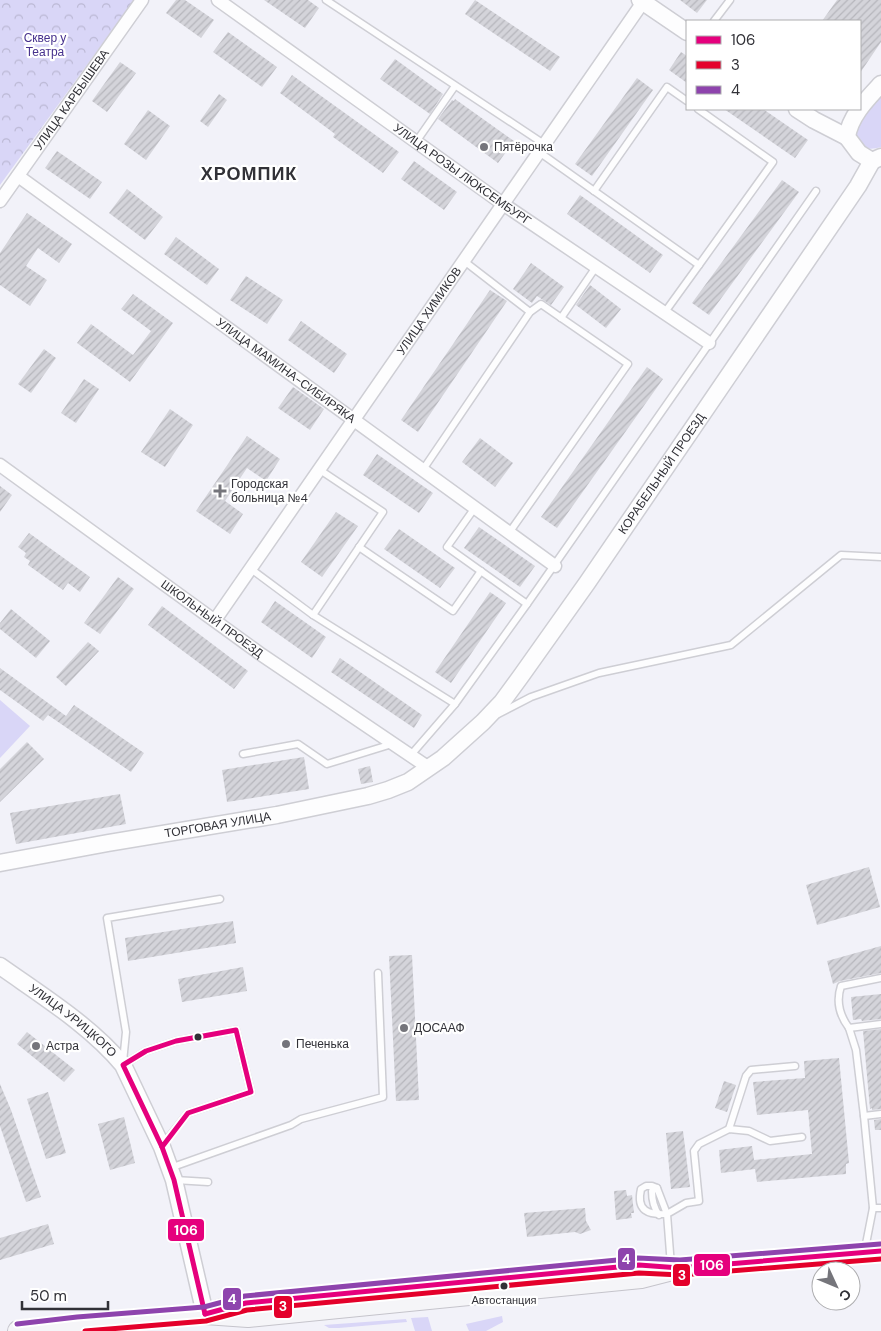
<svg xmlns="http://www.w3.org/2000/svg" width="881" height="1331" font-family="'DM Sans',sans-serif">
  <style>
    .green { fill: #d9d6f7 }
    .park { fill: url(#park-crowns) }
    .building { fill: url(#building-hatch) }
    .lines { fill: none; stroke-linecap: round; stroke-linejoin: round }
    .service-casing { stroke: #ceced4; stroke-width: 9 }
    .minor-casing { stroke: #ceced4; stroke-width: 15 }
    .tertiary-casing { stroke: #ceced4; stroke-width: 19 }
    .primary-casing { stroke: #c5c4cb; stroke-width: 22 }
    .service { stroke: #fdfdfe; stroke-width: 6 }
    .minor { stroke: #fdfdfe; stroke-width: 12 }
    .tertiary { stroke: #fdfdfe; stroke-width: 16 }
    .primary { stroke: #f5f5f8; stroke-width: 20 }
    .bus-1-casing { stroke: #fff; stroke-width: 9 }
    .bus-2-casing { stroke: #fff; stroke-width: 9 }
    .bus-3-casing { stroke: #fff; stroke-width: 9 }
    .bus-1 { stroke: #e5007d; stroke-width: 5 }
    .bus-2 { stroke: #e4002b; stroke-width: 5 }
    .bus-3 { stroke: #8e44ad; stroke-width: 5 }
    .poi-dot { fill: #75757b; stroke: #fff; stroke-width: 2 }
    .bus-dot { fill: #313137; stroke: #fff; stroke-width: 2 }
    .labels { text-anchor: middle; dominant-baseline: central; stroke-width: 4.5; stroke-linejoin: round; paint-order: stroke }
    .bus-label { font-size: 11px; fill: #313137; stroke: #fff }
    .park-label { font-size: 12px; fill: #46318d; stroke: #fff }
    .street-label { font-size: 12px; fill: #313137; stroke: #fff }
    .poi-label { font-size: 12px; fill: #313137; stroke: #fff; text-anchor: start }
    .district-label { font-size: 18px; font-weight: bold; letter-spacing: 1px; fill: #313137; stroke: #fff }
    .line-badge { stroke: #fff; stroke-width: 2 }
    .badge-label { font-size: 14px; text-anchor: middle; font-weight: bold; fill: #fff }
  </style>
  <defs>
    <pattern id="park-crowns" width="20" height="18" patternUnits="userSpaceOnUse" patternTransform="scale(1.25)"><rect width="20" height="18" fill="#d9d6f7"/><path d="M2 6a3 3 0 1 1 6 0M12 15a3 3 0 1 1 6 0" fill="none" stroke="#bbb8d4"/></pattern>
    <pattern id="building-hatch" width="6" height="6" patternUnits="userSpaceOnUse" patternTransform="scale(1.25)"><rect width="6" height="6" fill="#d4d4da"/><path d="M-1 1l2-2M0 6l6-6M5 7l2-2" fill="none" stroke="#b6b6bc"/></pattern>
  </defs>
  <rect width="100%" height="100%" fill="#f2f2f9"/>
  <g class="green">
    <path d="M881,92v55c-17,5 -23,-1 -29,-16z"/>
    <polygon points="0,700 30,726 0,758"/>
    <polygon points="502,1316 503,1322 486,1331 469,1331 466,1324"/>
    <polygon points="428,1317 432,1331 415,1331 411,1318"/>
    <polygon points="406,1319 407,1322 339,1328 329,1328 324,1325"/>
  </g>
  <polygon class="park" points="0,0 134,0 0,185"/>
  <g class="building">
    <polygon points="176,0 185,0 214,20 201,38 166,13"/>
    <polygon points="264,0 308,0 319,8 305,28"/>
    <polygon points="475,0 560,57 550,71 465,14"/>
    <polygon points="680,0 707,0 697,13"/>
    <polygon points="837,0 881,0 881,42 860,73 860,21 822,21"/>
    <polygon points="228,32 277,67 262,87 213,52"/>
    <polygon points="681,52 687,56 687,83 669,70"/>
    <polygon points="395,59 443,94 430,114 380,79"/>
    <polygon points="120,62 136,73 107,112 92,101"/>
    <polygon points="292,75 399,152 383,173 333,137 335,134 280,93"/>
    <polygon points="637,78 653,90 592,176 575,164"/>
    <polygon points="219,94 227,100 208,127 200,121"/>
    <polygon points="455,99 514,141 498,163 438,119 452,100 454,101"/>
    <polygon points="724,109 763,109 808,140 795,158"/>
    <polygon points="148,110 170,126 146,160 124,144"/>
    <polygon points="57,151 102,182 90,199 45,168"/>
    <polygon points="414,161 457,192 444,210 401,179"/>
    <polygon points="782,180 799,192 709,315 692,303"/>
    <polygon points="127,189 163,217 145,240 109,213"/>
    <polygon points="580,195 663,255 650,273 567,214"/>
    <polygon points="27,213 72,244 59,263 38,248 26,266 47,280 30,306 0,285 0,253"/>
    <polygon points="176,237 219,269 207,285 164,254"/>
    <polygon points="531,263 564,287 551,305 537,296 532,303 513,289"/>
    <polygon points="246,276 283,300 267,324 230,300"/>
    <polygon points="590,285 621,309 606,328 576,305"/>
    <polygon points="490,290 507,301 418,432 401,420"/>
    <polygon points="133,294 173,323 130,382 77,343 91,324 133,355 151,331 121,309"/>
    <polygon points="301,321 347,354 334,373 288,340"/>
    <polygon points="44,349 56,358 31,393 18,384"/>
    <polygon points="647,367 663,379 557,528 541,517"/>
    <polygon points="84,379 99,389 76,423 61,413"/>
    <polygon points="293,387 324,409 310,430 278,408"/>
    <polygon points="170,409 193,425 165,467 141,452"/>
    <polygon points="247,436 280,459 266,481 247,468 225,501 243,514 230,534 196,511"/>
    <polygon points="480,438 513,463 495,487 462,462"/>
    <polygon points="377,454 433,493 419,513 363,475"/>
    <polygon points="0,486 12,495 0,512"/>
    <polygon points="336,512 358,526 322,577 301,562"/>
    <polygon points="479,527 535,566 520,587 464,548"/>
    <polygon points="399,529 455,568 440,588 384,549"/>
    <polygon points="29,533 90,577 80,592 68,583 63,590 28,565 30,561 24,557 26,553 18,547"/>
    <polygon points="118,577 134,589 100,634 84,623"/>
    <polygon points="490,592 506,603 451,683 435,672"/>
    <polygon points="275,601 326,637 312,658 261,622"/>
    <polygon points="162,606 248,671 234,689 148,625"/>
    <polygon points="11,609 50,641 36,658 0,629 0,623"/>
    <polygon points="88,642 99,651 66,686 56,677"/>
    <polygon points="340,658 422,715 414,728 331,672"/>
    <polygon points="0,668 66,716 74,705 144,753 131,772 48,715 43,721 0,690"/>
    <polygon points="27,742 44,759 0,802 0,769"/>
    <polygon points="304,757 309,789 227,802 222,770"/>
    <polygon points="370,766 373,782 361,784 358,769"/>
    <polygon points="120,794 126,824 16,844 10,813"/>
    <polygon points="869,867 880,907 817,925 806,885"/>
    <polygon points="233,921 236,943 128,961 125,938"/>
    <polygon points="881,946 881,973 840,981 833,984 827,961"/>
    <polygon points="412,955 419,1100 396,1101 389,956"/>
    <polygon points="243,967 247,991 182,1002 178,979"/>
    <polygon points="881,994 881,1019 862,1021 861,1019 853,1020 851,997"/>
    <polygon points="881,1029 881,1109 872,1110 872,1108 870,1109 863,1031"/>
    <polygon points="27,1032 75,1070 64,1082 17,1044"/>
    <polygon points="839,1058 849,1163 846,1164 846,1174 757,1182 755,1169 721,1173 719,1150 752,1146 754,1160 812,1154 808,1110 757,1115 753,1082 805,1078 804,1061"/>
    <polygon points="724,1081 736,1085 727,1112 715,1108"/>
    <polygon points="0,1084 11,1110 41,1197 26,1202 0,1126"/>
    <polygon points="48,1092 66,1153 46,1159 27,1099"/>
    <polygon points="124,1117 135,1163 110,1170 98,1124"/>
    <polygon points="881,1119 881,1130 875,1130 874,1120"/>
    <polygon points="683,1131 690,1187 671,1189 666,1133"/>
    <polygon points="626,1190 627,1196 632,1195 634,1213 631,1213 632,1218 616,1220 614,1191"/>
    <polygon points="585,1208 586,1221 591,1230 580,1234 575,1232 527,1237 524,1213"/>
    <polygon points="48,1224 54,1244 0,1260 0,1238"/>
  </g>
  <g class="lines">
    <defs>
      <g id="service">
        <polyline points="326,0 544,144"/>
        <polyline points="714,21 730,0"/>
        <polyline points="416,142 455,86"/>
        <polyline points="539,152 699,265 773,162 698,109"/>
        <polyline points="594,191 667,87 687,101"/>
        <polyline points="464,261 530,312"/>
        <polyline points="665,312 699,265"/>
        <polyline points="561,318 596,267"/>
        <polyline points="422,471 530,312 541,304 628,364 509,533"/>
        <polyline points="474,509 447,547 527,604"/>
        <polyline points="359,547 453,611 481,571"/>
        <polyline points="251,569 313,615 455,704"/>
        <polyline points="313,615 383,512 320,470"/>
        <polyline points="498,714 531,697 599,673 731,645 841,555 881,557"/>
        <polyline points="243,754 298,744 327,764 392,744"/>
        <polyline points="410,756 455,704 527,604 816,191"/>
        <path d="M881,978l-40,8c-5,15 -1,30 8,42l32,-4"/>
        <polyline points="849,1028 856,1050 864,1116"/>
        <polyline points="123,1062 126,1032 107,918 220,899"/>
        <polyline points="123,1065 146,1051 176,1041 236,1030 251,1092 188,1113 162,1146"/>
        <polyline points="729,1129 746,1076 751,1070 795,1066"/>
        <polyline points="170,1168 291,1125 301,1119 383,1097 378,973"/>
        <polyline points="175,1180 208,1182"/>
        <path d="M646,1186h6l5,2 10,26c-19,1 -31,-3 -26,-25z"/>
        <path d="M657,1188l-5,3c0,9 1,16 7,24"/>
        <polyline points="873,1208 881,1208"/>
        <polyline points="865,1249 873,1208 864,1116 881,1114"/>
        <polyline points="671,1266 667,1214 686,1203 699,1201 694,1151 699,1144 729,1129 749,1131 770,1141 802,1137"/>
      </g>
      <g id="minor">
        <path id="s1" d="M218,0l285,204 206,139"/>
        <path id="s2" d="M18,176l537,390"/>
        <path id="s3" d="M0,201l142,-201"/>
        <path id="s4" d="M0,465l262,190 167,113"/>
        <path id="s5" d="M215,620l428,-618"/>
      </g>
      <g id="tertiary">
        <polyline points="640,0 687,32"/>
        <path d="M881,84c-14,15 -31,32 -34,53l12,16 13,8 9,-4"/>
        <polyline points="797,109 814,120 847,137"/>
        <path id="s6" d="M0,863l108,-20 169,-28 91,-19 20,-6 20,-8 35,-24 40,-36 19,-20 19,-26 66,-93 271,-397 14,-25"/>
        <path id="s7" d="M0,966c41,29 91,60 123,99l39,82 12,33 31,134"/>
      </g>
      <g id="primary">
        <polyline points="219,1310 246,1303 506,1278"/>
        <polyline points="18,1331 78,1324 205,1314 248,1317 641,1278 680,1268 881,1251"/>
      </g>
    </defs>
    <use href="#service" class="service-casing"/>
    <use href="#minor" class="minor-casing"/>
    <use href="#tertiary" class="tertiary-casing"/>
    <use href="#primary" class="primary-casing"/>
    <use href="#service" class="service"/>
    <use href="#minor" class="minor"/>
    <use href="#tertiary" class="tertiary"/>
    <use href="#primary" class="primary"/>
    <defs>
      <g id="bus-1">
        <polygon points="236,1030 251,1092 188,1113 162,1147 123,1065 146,1051 176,1041"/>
        <polyline points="162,1147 174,1180 205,1314"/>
        <polyline points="205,1314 246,1303 639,1265 680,1268 881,1251"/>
      </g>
      <polyline id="bus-2" points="85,1331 206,1321 247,1310 639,1273 681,1275 881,1259"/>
      <polyline id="bus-3" points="17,1324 77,1317 204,1307 245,1296 638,1258 680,1260 880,1244"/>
    </defs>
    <use href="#bus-1" class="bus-1-casing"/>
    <use href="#bus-2" class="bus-2-casing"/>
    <use href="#bus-3" class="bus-3-casing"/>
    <use href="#bus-1" class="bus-1"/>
    <use href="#bus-2" class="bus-2"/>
    <use href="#bus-3" class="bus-3"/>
  </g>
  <g class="poi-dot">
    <circle cx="484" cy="147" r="5"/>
    <path d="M217.5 483.5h5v5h5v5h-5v5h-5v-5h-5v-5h5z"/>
    <circle cx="404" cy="1028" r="5"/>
    <circle cx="286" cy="1044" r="5"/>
    <circle cx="36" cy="1046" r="5"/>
  </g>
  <g class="bus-dot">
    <circle cx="198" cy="1037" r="4.5"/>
    <circle cx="504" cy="1286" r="4.5"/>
  </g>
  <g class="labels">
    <g class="bus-label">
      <text x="504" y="1300">Автостанция</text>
    </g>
    <g class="park-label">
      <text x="45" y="38">Сквер у<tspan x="45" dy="14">Театра</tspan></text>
    </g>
    <g class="street-label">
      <text stroke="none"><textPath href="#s3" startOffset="124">УЛИЦА КАРБЫШЕВА</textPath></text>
      <text stroke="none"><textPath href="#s1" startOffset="300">УЛИЦА РОЗЫ ЛЮКСЕМБУРГ</textPath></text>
      <text stroke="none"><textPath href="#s5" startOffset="376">УЛИЦА ХИМИКОВ</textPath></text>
      <text stroke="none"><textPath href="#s2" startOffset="331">УЛИЦА МАМИНА-СИБИРЯКА</textPath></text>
      <text stroke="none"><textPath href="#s6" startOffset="819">КОРАБЕЛЬНЫЙ ПРОЕЗД</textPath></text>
      <text stroke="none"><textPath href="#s4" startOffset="262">ШКОЛЬНЫЙ ПРОЕЗД</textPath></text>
      <text stroke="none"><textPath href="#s6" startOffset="221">ТОРГОВАЯ УЛИЦА</textPath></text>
      <text stroke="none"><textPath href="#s7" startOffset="91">УЛИЦА УРИЦКОГО</textPath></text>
    </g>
    <g class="poi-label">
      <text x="494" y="147">Пятёрочка</text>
      <text x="231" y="484">Городская<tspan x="231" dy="14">больница №4</tspan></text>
      <text x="414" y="1028">ДОСААФ</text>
      <text x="296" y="1044">Печенька</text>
      <text x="46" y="1046">Астра</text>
    </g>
    <g class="district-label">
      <text x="249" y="174">ХРОМПИК</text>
    </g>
  </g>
  <g class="line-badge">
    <rect x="167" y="1218" width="38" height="24" rx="5" fill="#e5007d"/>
    <rect x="617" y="1247" width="19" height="24" rx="5" fill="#8e44ad"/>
    <rect x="693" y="1253" width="38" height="24" rx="5" fill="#e5007d"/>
    <rect x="672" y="1263" width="19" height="24" rx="5" fill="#e4002b"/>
    <rect x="222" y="1287" width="20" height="24" rx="5" fill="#8e44ad"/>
    <rect x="273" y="1295" width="20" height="24" rx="5" fill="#e4002b"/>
  </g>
  <g class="badge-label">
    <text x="186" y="1235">106</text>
    <text x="626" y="1264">4</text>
    <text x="712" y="1270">106</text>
    <text x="682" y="1280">3</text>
    <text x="232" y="1304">4</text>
    <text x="283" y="1311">3</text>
  </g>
  <rect x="686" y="20" width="175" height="90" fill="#ffffff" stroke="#adadaf"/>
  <rect x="696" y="36" width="25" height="8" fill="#e5007d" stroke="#adadaf"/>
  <text x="731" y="45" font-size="15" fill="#313137">106</text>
  <rect x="696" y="61" width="25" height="8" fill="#e4002b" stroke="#adadaf"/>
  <text x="731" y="70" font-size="15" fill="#313137">3</text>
  <rect x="696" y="86" width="25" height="8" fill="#8e44ad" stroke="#adadaf"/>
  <text x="731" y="95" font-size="15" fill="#313137">4</text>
  <g transform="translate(836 1286) rotate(134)"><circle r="24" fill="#ffffff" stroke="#adadaf"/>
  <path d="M0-4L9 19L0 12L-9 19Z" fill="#75757b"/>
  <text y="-8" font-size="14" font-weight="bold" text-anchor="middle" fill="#313137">С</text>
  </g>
  <path d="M22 1301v8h86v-8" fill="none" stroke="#313137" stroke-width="2.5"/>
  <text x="30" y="1301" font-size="15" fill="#313137" stroke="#ffffff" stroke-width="4" paint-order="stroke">50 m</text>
</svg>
